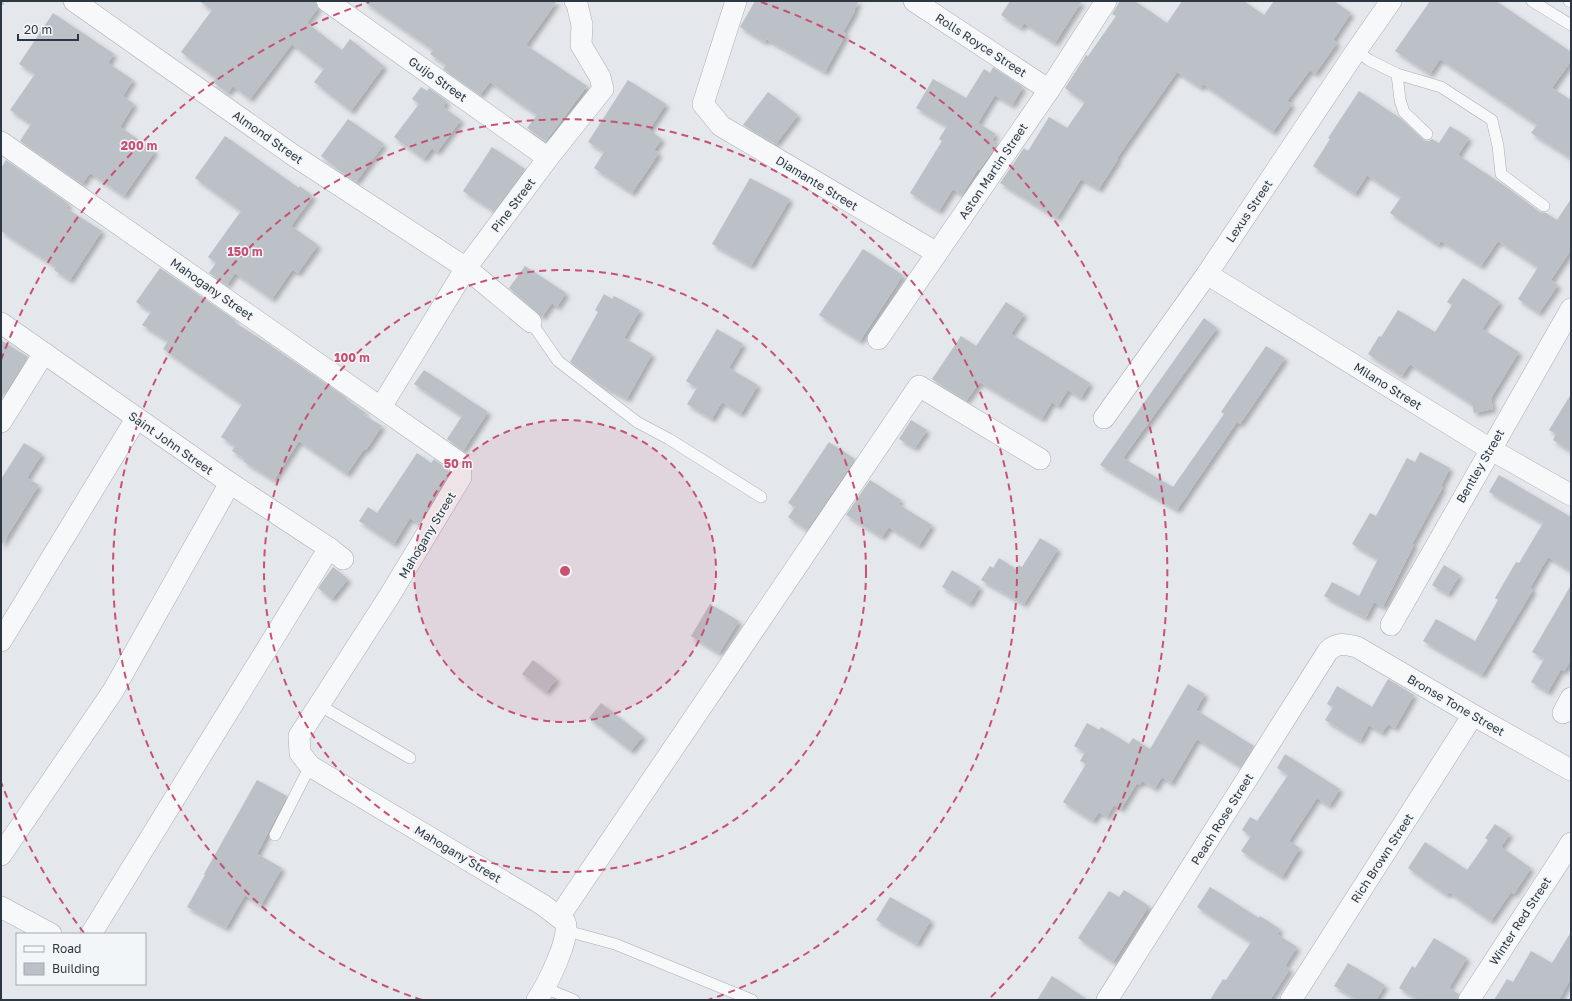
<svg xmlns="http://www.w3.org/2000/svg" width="1572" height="1001" font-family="'Golos Text',sans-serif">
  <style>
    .building { fill: #bbc1c7; filter: url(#shadow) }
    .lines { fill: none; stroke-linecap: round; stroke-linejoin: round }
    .service-casing { stroke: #a9afb5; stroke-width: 12 }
    .minor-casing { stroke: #a9afb5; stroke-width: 22 }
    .path { stroke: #b9bec2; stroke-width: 2.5; stroke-dasharray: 3 3; stroke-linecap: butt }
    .service { stroke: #f6f8f9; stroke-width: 11 }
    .minor { stroke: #f6f8f9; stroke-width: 21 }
    .ring { fill: none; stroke: #c85173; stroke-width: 2; stroke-dasharray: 7 5 }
    .labels { text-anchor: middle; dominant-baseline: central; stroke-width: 3; stroke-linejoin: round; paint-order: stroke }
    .street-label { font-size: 12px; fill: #2c3742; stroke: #f3f6f8 }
    .centre { fill: #c85173; stroke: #f3f6f8; stroke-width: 2 }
    .ring-label { font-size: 12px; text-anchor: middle; font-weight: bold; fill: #c85173; stroke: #f3f6f8; stroke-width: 3; stroke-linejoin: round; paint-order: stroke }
  </style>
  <defs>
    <filter id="shadow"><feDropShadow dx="3.5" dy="3.5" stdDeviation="2" flood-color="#0004"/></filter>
  </defs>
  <rect width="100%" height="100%" fill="#e4e7eb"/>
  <g class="building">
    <polygon points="199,1 315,1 318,8 307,23 342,50 350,39 384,66 351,111 314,82 324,69 292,44 250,99 233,86 228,93 213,82 216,78 181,52 212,10"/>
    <polygon points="363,1 557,1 526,45 587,86 546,141 527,128 537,115 490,82 480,95 443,69 446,65 430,54 433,50"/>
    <polygon points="755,1 859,1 854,10 855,11 843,32 846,34 825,72 766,39 765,42 740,27"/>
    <polygon points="1010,1 1082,1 1055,43 1024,23 1021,28 1001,15"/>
    <polygon points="1120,1 1135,1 1167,23 1182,1 1244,1 1264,15 1274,1 1334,1 1351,13 1333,40 1337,43 1315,74 1310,70 1287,101 1292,104 1273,132 1203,84 1201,88 1177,72 1117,158 1118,159 1099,189 1081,179 1057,218 1000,183 1024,148 1028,151 1049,117 1067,128 1085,102 1065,88 1085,57 1086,55 1088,56 1116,16 1112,14"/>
    <polygon points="1430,1 1496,1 1571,52 1571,61 1552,88 1571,100 1571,158 1531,133 1537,125 1440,59 1430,74 1395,51"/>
    <polygon points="53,13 114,54 108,63 133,80 123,96 134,104 120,127 155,151 124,196 90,173 82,184 20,141 31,124 10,110 35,74 19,64"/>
    <polygon points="993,67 1023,87 1012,105 995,95 978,123 996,134 992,140 998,143 979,170 978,169 962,195 953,189 939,211 910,193 942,141 939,139 947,126 916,108 933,79 966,98 984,69 990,73"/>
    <polygon points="628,80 666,104 649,130 662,139 654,150 659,153 632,193 594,168 604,152 588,142"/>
    <polygon points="421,87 427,91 429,88 447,101 443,107 461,120 437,152 432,148 424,159 394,137 419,104 412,99"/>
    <polygon points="1359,91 1400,118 1425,141 1429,141 1432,139 1439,143 1450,126 1469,138 1458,155 1505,186 1540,212 1546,213 1557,220 1571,199 1571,250 1551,280 1558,285 1539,313 1518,299 1538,267 1498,241 1481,266 1441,241 1438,245 1390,213 1401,197 1367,175 1355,194 1313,166 1330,139 1328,138"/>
    <polygon points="768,92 798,115 776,144 743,125"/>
    <polygon points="348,119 384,144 356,182 337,169 337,168 321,156"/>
    <polygon points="225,136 299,188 300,186 313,196 291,226 318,245 298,273 292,270 272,299 235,273 227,285 209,273 216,263 208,257 241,211 195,178"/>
    <polygon points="492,147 525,169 494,211 463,191"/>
    <polygon points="6,160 69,204 66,208 102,231 70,280 54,270 56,267 1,231 1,168"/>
    <polygon points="750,178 790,199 751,266 712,244"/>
    <polygon points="863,249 903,275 860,341 819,315"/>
    <polygon points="525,266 566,293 557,307 552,303 542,317 509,288"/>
    <polygon points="160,268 235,320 234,322 267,343 347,398 346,399 366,413 364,415 382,426 366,450 364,449 347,474 299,441 274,480 243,461 245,459 232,451 235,446 221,437 242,404 163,349 168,341 142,325 151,312 136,302"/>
    <polygon points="1463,278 1500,302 1482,329 1519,352 1491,398 1493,409 1474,413 1472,404 1410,364 1402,376 1368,354 1379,336 1381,337 1398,310 1435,332 1452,305 1447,302"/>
    <polygon points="604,294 612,299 614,296 640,310 624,338 652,354 627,399 601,385 570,362 598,312 595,310"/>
    <polygon points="1006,302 1024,314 1011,334 1090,383 1081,398 1068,390 1058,406 1052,402 1042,419 980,382 966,401 932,379 961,336 976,346"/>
    <polygon points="1204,318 1217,328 1123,458 1173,487 1224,414 1221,412 1266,346 1285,358 1240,424 1237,422 1177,510 1100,465"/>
    <polygon points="717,329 743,344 729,368 758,385 741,414 722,402 712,419 687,404 697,388 686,381"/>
    <polygon points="1,340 28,357 1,399"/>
    <polygon points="424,370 488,412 463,451 447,439 462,416 414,384"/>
    <polygon points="1571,394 1571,451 1553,440 1556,434 1549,430"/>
    <polygon points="911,420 927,430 915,448 899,439"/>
    <polygon points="829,442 855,459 807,530 788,517 795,507 788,503"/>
    <polygon points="24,443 42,454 27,478 39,485 1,546 1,479"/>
    <polygon points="1420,452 1450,468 1441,486 1443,487 1412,544 1414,545 1383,607 1374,602 1366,618 1324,596 1332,582 1359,596 1378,559 1352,544 1370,513 1376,516 1407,458 1415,462"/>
    <polygon points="417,453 431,463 434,459 448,470 449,474 419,524 410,518 394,544 359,521 368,507 377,513"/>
    <polygon points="1499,475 1571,517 1571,571 1548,557 1530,588 1533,590 1482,675 1423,641 1436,619 1475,641 1498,600 1495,598 1516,562 1519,563 1543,523 1489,492"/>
    <polygon points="870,480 901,500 898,504 932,525 919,546 889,527 882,537 846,515"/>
    <polygon points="1040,538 1058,549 1024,604 981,580 990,566 993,568 999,558 1016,569 1019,565 1022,567"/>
    <polygon points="1444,565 1460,575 1448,594 1432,585"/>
    <polygon points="333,567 348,579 332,599 318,588"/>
    <polygon points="952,570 980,587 970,604 942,587"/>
    <polygon points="1571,585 1571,660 1564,671 1561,669 1548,692 1531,682 1544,659 1532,652"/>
    <polygon points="710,604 739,621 719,653 691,636"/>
    <polygon points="533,660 557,679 546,692 522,674"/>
    <polygon points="1388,679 1414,695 1395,728 1388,724 1382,733 1369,725 1360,741 1325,720 1333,707 1327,704 1337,686 1372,707"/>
    <polygon points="1188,684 1205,694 1196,710 1254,746 1241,767 1197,739 1171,783 1162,777 1155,788 1142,781 1139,785 1137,783 1121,809 1114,805 1107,817 1099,812 1093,821 1063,802 1086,764 1080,761 1085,752 1074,746 1087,723 1099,730 1101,727 1129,744 1133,738 1150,749"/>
    <polygon points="601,703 643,736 631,751 589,718"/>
    <polygon points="1285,754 1340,789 1329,806 1317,798 1289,841 1300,848 1282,877 1241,851 1251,836 1242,830 1250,817 1257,821 1288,775 1277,768"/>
    <polygon points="257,780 287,796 257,854 282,868 261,905 245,895 226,928 187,907 205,875 204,874"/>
    <polygon points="1495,824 1510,834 1501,847 1531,868 1514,894 1511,892 1491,921 1449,892 1447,895 1408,868 1425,842 1467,870 1488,840 1485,838"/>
    <polygon points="1210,887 1259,918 1260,916 1280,929 1277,934 1297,947 1285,966 1290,969 1270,1000 1210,1000 1223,979 1226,980 1251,942 1197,907"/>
    <polygon points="1124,890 1149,906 1113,962 1078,938 1109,891 1119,897"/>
    <polygon points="890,897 931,920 917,944 876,920"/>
    <polygon points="1571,932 1571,978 1559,1000 1494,1000 1507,979 1513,982 1531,951 1552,963"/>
    <polygon points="1434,938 1467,958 1449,988 1459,994 1457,1000 1419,1000 1399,988 1412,966 1415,968"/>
    <polygon points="1348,963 1385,985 1376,1000 1358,1000 1334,986"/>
    <polygon points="1052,976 1088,1000 1037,1000"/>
  </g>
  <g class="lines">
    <defs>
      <g id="service">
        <polyline points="1532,1 1571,25"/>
        <polyline points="1569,1 1571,2"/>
        <polyline points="1356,51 1369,60 1397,74 1441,87 1492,120 1498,146 1501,174 1544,206"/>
        <polyline points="1397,74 1400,100 1404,112 1427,134"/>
        <polyline points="531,322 558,361 637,422 669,439 761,497"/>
        <polyline points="319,705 410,758"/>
        <polyline points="275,835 310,766"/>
        <polyline points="567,931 615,944 752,1000"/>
        <polyline points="545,988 574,1000"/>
      </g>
      <g id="minor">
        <polyline points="74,1 293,155 466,268 531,322"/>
        <polyline points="327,1 548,158"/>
        <polyline points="736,1 703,104 721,126 937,253"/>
        <polyline points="914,1 1049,90"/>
        <path d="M1,142l459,321 1,14 -9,15 -62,103 -91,141 1,17 10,13 233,139 22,17c7,14 -19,65 -28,78"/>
        <polyline points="1207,274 1490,449 1571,495"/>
        <polyline points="1,323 230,483 329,548 343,559"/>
        <polyline points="878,339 1049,90 1106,1"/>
        <polyline points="381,407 466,268 548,158 603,89 600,77 581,45 582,25 577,4 575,1"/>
        <polyline points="1104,418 1207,274 1356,51 1391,1"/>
        <polyline points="1,422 44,353"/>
        <polyline points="1391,625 1571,309"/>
        <polyline points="1,641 136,419"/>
        <polyline points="1563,713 1571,698"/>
        <polyline points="1,855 113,691 230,483"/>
        <polyline points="1,907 51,934"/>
        <polyline points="561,918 563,911 919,386 1040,459"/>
        <polyline points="91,934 329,548"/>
        <path d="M1107,1000l221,-349c9,-9 17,-7 29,-4l116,68 98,55"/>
        <polyline points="1291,1000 1473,715"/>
        <polyline points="1469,1000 1571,843"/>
      </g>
    </defs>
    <use href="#service" class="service-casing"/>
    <use href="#minor" class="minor-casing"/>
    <polyline class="path" points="1,4 8,1"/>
    <use href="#service" class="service"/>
    <use href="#minor" class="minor"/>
  </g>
  <circle cx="565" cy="571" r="151" fill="#c85173" fill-opacity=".12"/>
  <g class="ring">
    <circle cx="565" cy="571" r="151"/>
    <circle cx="565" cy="571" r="301"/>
    <path d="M422 1000A452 452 0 1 1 708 1000"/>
    <path d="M84 933A602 602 0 0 1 1 782M1 360A602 602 0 0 1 369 2M761 2A602 602 0 0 1 991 997"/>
  </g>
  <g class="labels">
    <g class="street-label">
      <text transform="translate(981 45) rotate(33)">Rolls Royce Street</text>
      <text transform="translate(438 79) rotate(35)">Guijo Street</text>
      <text transform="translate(268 137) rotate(35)">Almond Street</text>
      <text transform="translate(993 171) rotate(-56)">Aston Martin Street</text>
      <text transform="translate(817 183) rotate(31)">Diamante Street</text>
      <text transform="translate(513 205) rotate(-53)">Pine Street</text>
      <text transform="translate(1249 211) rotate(-56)">Lexus Street</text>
      <text transform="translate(212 289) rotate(35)">Mahogany Street</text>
      <text transform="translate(1388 386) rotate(32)">Milano Street</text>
      <text transform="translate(171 443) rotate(35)">Saint John Street</text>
      <text transform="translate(1480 466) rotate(-60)">Bentley Street</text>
      <text transform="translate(427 535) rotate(-59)">Mahogany Street</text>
      <text transform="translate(1456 705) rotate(30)">Bronse Tone Street</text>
      <text transform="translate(1222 819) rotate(-58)">Peach Rose Street</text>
      <text transform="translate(458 854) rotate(31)">Mahogany Street</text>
      <text transform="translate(1382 858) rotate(-57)">Rich Brown Street</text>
      <text transform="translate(1520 921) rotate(-57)">Winter Red Street</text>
    </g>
  </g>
  <circle cx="565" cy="571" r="6" class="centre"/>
  <g class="ring-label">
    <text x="139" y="150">200 m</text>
    <text x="245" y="256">150 m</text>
    <text x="352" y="362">100 m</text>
    <text x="458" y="468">50 m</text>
  </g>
  <rect width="1572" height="1001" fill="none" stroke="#2c3742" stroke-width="4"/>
  <rect x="16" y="933" width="130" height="52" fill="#f3f6f8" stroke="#a3aaaf"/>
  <rect x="24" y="946" width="20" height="6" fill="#f6f8f9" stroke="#a3aaaf"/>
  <text x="52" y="953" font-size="12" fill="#2c3742">Road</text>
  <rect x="24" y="963" width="20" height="12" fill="#bbc1c7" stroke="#a3aaaf"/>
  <text x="52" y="973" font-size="12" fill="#2c3742">Building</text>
  <path d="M18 34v6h60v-6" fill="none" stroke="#2c3742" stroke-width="2"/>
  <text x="24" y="34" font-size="12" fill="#2c3742" stroke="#f3f6f8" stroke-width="3" paint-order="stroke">20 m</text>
</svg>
